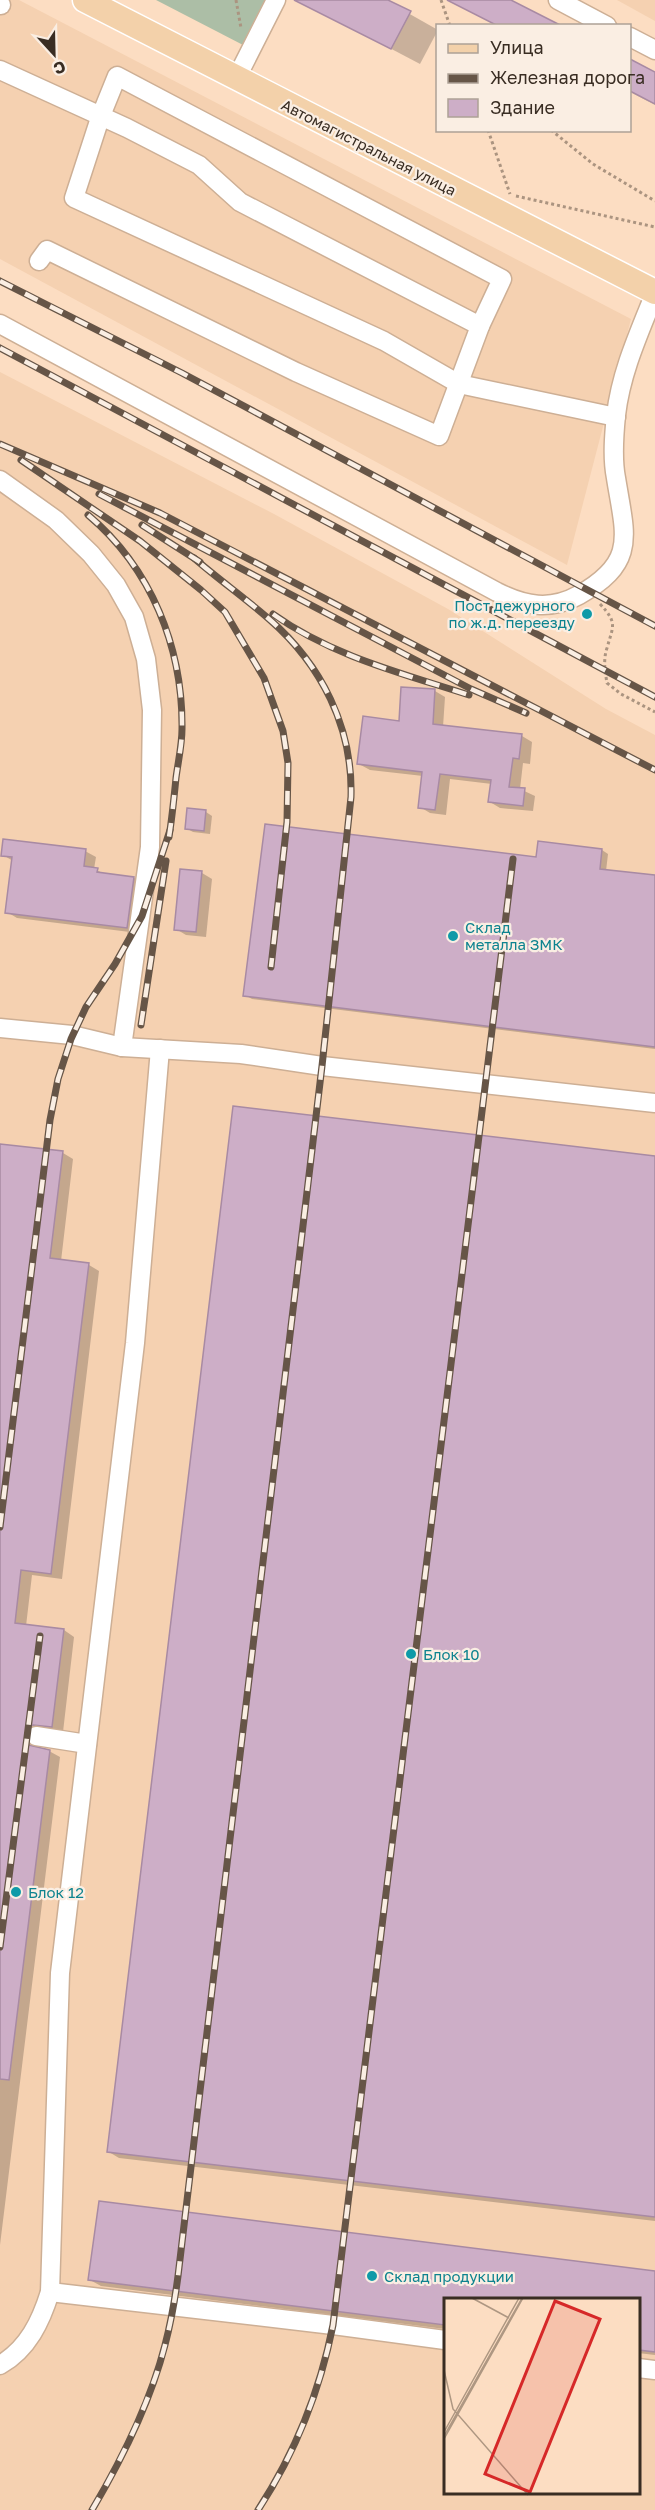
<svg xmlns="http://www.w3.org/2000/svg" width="655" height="2510" font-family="'Golos Text',sans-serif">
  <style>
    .built { fill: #f5d1b1; fill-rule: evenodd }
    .green { fill: #acbea6 }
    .shadow { fill: #0003 }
    .building { fill: #cdaec7; stroke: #a88aa3; stroke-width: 1.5 }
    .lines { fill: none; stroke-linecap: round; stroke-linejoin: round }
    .minor-casing { stroke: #cdaf95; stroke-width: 21 }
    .major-casing { stroke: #fff; stroke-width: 27 }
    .path { stroke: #ab9480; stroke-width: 3; stroke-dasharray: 3 3; stroke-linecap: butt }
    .minor { stroke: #fff; stroke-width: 18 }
    .major { stroke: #f3d1aa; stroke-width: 24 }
    .rail-casing { stroke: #665547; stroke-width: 7 }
    .rail { stroke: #faeee3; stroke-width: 4.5; stroke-dasharray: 14; stroke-linecap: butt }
    .culture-dot { fill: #0f9aa8; stroke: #faeee3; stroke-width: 2 }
    .labels { text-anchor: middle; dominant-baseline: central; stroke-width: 4.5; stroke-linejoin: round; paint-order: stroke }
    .street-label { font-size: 15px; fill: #392d23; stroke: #faeee3 }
    .culture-label { font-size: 15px; fill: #0d838f; stroke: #faeee3; text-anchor: start }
    .inset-road { fill: none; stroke: #ae9782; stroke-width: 1.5 }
    .view { fill: #d62828; fill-opacity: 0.15; stroke: #d62828; stroke-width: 3 }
    .inset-edge { fill: none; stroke: #392d23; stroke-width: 3 }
  </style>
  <rect width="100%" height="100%" fill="#fcddc2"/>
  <g class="built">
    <polygon points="0,0 19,0 631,319 567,565 0,259"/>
    <polygon points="617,0 655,0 655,21"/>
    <path d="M0,372l274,142 174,95 158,100 49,26v1775h-655zM445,2300h193v194h-193z"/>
  </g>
  <polygon class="green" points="156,0 268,0 245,46"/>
  <g class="shadow">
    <polygon points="311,0 385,0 438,30 420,64 308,5"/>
    <polygon points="630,61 655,74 655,105 630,92"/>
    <polygon points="403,688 435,691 445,697 443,727 522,736 532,742 530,764 523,763 520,789 535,796 533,811 500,808 490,802 492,784 450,779 446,815 430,813 420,807 423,776 370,770 359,764 400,722"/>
    <polygon points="206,812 212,816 210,834 193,832 186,828"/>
    <polygon points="602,850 608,854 606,871 655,877 655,1049 252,999 245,995 537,859"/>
    <polygon points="85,851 96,857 94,869 107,875 134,878 144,884 138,933 17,918 7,912 13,861 3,855"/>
    <polygon points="202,873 212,879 206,937 186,935 176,929"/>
    <polygon points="0,1145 63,1153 73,1159 61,1261 89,1265 99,1271 62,1579 32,1575 26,1626 64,1630 74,1637 63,1732 35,1742 38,1748 49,1751 60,1757 0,2245"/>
    <polygon points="655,1157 655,2221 119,2158 109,2152"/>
    <polygon points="655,2272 655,2355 638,2353 638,2300 445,2300 445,2329 101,2286 90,2280"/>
  </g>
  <g class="building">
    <polygon points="294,0 388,0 411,11 391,49"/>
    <polygon points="447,0 511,0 562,26 498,26"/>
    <polygon points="630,59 655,72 655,104 630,91"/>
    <polygon points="401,687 435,689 433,724 522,734 519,759 513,758 509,787 525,788 523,806 488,802 491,780 440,774 435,810 418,808 422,772 357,764 363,716 399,721"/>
    <polygon points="187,808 206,810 204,831 185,829"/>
    <polygon points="265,824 536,857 538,841 602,849 600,869 655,875 655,1047 243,996"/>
    <polygon points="3,839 86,849 84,866 98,868 97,872 134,877 127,928 5,913 12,857 1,856"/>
    <polygon points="180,869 202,871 196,932 174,930"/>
    <polygon points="233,1106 655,1156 655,2217 107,2152"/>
    <polygon points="0,1144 63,1151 50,1258 89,1263 51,1574 21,1570 15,1623 64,1629 52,1727 33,1725 28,1729 25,1735 29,1745 50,1750 9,2080 0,2079"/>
    <polygon points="99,2201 655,2271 655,2352 639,2350 639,2300 445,2300 445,2325 88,2280"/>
  </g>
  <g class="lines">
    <defs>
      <g id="minor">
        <polyline points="558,0 607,26"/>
        <polyline points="0,5 1,5"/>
        <polyline points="630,37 655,50"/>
        <polyline points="0,70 127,128 199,165 240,202 480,326 439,436 296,372 47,250 39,261"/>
        <polyline points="236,79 276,0"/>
        <path d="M0,324l497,268c28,14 53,19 82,3 59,-33 46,-60 37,-117 -4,-20 -2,-43 0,-63 5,-43 23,-82 39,-122"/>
        <polyline points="480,326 502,279 117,76 100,118 74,198 384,341 459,384 616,417"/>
        <polyline points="0,480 56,520 91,554 116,585 134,617 146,659 152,710 150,847 122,1047"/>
        <polyline points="0,1028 72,1035 122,1047 241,1054 322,1066 655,1103"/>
        <polyline points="36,1736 87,1744"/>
        <polyline points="50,2292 333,2325 445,2340"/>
        <path d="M0,2365c28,-16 41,-44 50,-73l10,-319 75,-630 25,-294"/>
        <polyline points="638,2368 655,2370"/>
      </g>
      <polyline id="major" points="85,0 655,292"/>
    </defs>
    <use href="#minor" class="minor-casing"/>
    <use href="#major" class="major-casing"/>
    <g class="path">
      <polyline points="236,0 241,28"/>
      <polyline points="441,0 450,26"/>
      <polyline points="488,130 510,194"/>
      <polyline points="551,130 593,164 655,201"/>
      <polyline points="516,196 655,227"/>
      <path d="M600,604c18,19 13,22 7,44 -4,12 -2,23 0,35l14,11 34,18"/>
    </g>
    <use href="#minor" class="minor"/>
    <use href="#major" class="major"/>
    <defs>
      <g id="rail">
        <polyline points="0,281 182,373 655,626"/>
        <polyline points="0,348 655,697"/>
        <polyline points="0,444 160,513 655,770"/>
        <polyline points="21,460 140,541 201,590 225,612 264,678 283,731 288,763 287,822 271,967"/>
        <polyline points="99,494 471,689 526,713"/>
        <path d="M88,515c63,53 95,132 94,214 0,16 -4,33 -6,49 -2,20 -4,40 -7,59"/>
        <polyline points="142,525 200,562"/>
        <path d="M273,614c59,42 128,59 196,81"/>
        <polyline points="141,1025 166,861"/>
        <polyline points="0,1527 50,1120 58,1079 71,1039 86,1007 115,964 142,916 170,830"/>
        <polyline points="0,1947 40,1636"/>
        <path d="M92,2510c29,-49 59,-110 73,-165 6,-23 10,-46 13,-69l144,-1210 29,-269c2,-69 -29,-132 -82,-178 -24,-21 -51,-40 -75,-61"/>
        <path d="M258,2510c37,-57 62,-119 75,-185l180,-1466"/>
      </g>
    </defs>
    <use href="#rail" class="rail-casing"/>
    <use href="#rail" class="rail"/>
  </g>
  <g class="culture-dot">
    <circle cx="587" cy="614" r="6"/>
    <circle cx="453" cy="936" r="6"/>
    <circle cx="411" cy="1654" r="6"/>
    <circle cx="16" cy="1892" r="6"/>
    <circle cx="372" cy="2276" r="6"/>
  </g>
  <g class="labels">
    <g class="street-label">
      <text transform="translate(369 147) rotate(27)">Автомагистральная улица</text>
    </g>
    <g class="culture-label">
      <text x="575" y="605" text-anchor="end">Пост дежурного<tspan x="575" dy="17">по ж.д. переезду</tspan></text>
      <text x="465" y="927">Склад<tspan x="465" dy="17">металла ЗМК</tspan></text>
      <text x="423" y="1654">Блок 10</text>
      <text x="28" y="1892">Блок 12</text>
      <text x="384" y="2276">Склад продукции</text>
    </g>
  </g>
  <g transform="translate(444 2298)">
    <rect width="196" height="196" fill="#fcddc2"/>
    <path class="inset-road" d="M28,0l37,20M0,72l9,39 75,86M0,134l75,-134M0,138l78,-138M0,141l79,-141"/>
    <path class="view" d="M111,3l45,18 -70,173 -45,-18z"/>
    <rect width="196" height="196" class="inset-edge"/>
  </g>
  <rect x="436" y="24" width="195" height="108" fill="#faeee3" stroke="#ada196" stroke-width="1.5"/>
  <rect x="448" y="44" width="30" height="9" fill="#f3d1aa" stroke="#ada196" stroke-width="1.5"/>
  <text x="490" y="54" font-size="18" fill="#392d23">Улица</text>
  <rect x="448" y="74" width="30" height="9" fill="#665547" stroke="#ada196" stroke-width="1.5"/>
  <text x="490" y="84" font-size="18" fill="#392d23">Железная дорога</text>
  <rect x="448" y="99" width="30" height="18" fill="#cdaec7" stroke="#ada196" stroke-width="1.5"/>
  <text x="490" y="114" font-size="18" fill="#392d23">Здание</text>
  <g transform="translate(54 54) rotate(158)" stroke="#faeee3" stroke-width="4.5" paint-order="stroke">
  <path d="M0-4.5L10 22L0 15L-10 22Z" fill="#392d23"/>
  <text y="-9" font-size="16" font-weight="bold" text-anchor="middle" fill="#392d23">С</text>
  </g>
</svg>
